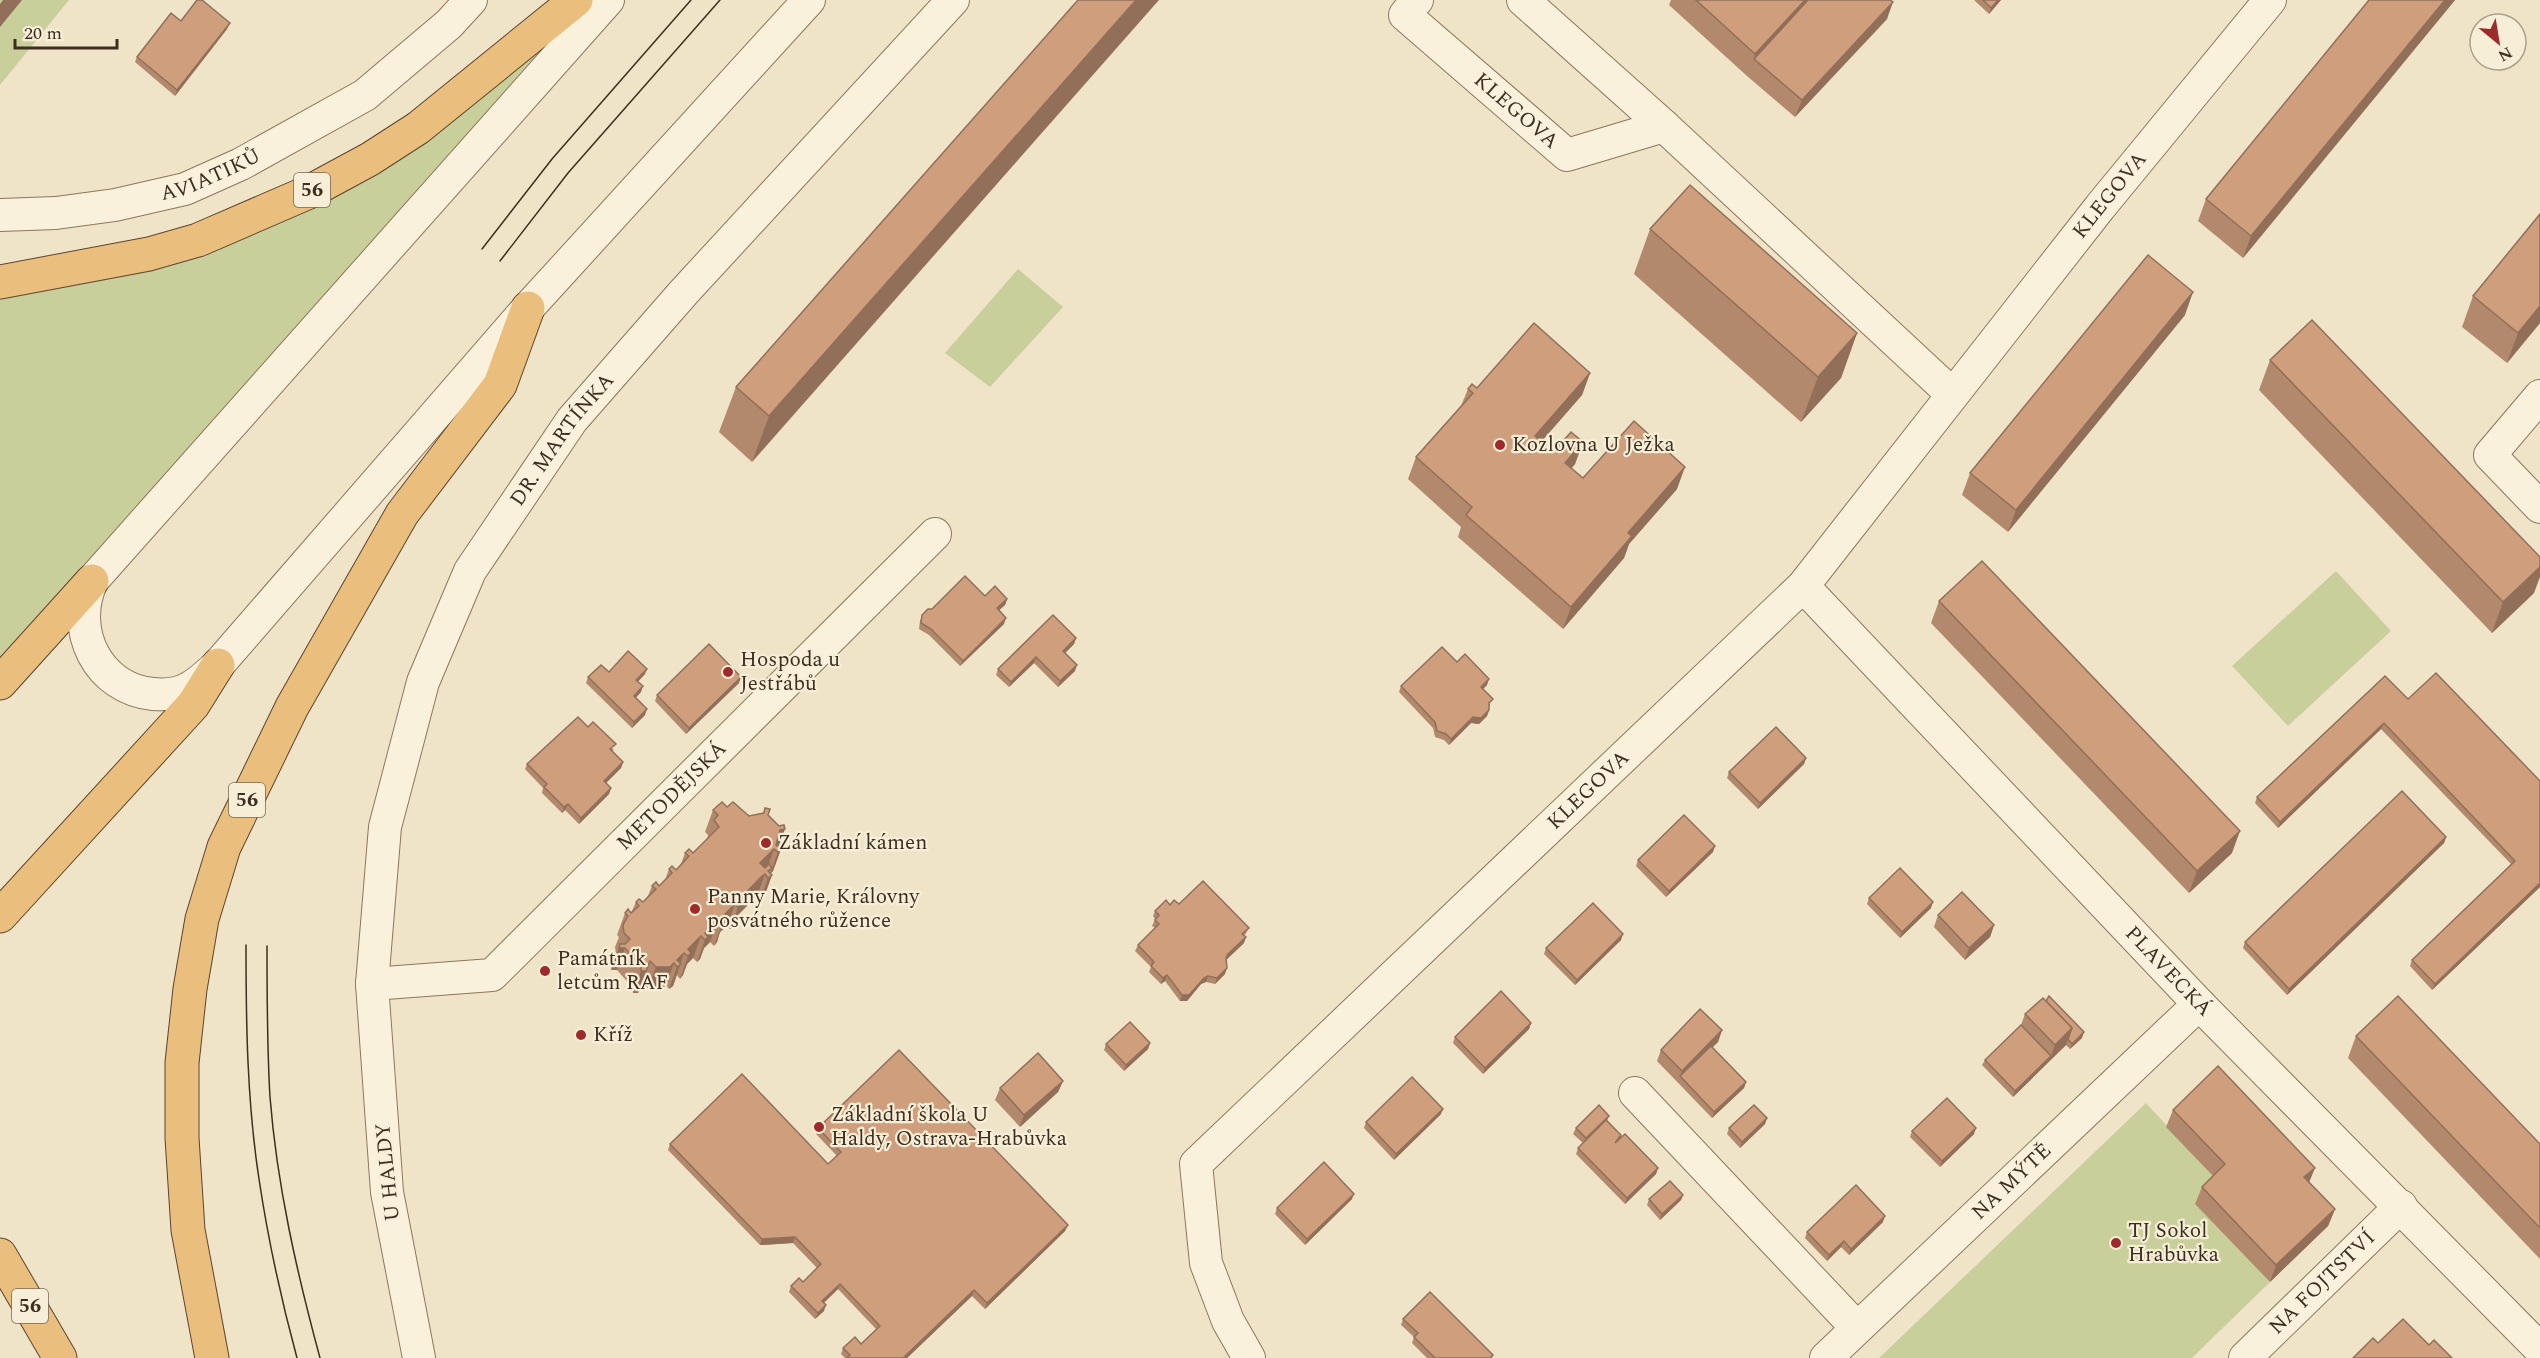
<svg xmlns="http://www.w3.org/2000/svg" width="2540" height="1358" font-family="Spectral,serif">
  <style>
    .green { fill: #c9cf9b }
    .lines { fill: none; stroke-linecap: round; stroke-linejoin: round }
    .minor-casing { stroke: #8d765c; stroke-width: 34 }
    .trunk-casing { stroke: #5b4430; stroke-width: 35 }
    .minor { stroke: #faf1dc; stroke-width: 32 }
    .trunk { stroke: #eabe7c; stroke-width: 33 }
    .tram { stroke: #3d2e20; stroke-width: 1.5 }
    .wall { fill: #b2896c }
    .shaded-wall { fill: #916f58 }
    .building { fill: #cf9f7d; stroke: #916f58; stroke-width: 1.5 }
    .poi-dot { fill: #9e2a2b; stroke: #f7eed8; stroke-width: 2 }
    .labels { text-anchor: middle; dominant-baseline: central; stroke-width: 4.5; stroke-linejoin: round; paint-order: stroke }
    .shield { fill: #f7eed8; stroke: #756857; stroke-width: 1.5 }
    .shield-label { font-size: 20px; font-weight: bold; fill: #3d2e20 }
    .street-label { font-size: 21px; fill: #3d2e20; stroke: #f7eed8 }
    .poi-label { font-size: 21px; fill: #3d2e20; stroke: #f7eed8; text-anchor: start }
  </style>
  <rect width="100%" height="100%" fill="#f0e4c8"/>
  <g class="green">
    <polygon points="0,0 69,0 0,85"/>
    <polygon points="607,0 0,683 0,282 240,223"/>
    <polygon points="1018,269 1063,307 990,387 945,353"/>
    <polygon points="2336,571 2391,631 2288,726 2232,666"/>
    <polygon points="2146,1103 2218,1181 2270,1282 2192,1358 1879,1358"/>
  </g>
  <g class="lines">
    <defs>
      <g id="minor">
        <path d="M608,0l-516,581c-23,49 6,108 61,113 12,1 26,0 36,-6 10,-5 20,-15 29,-23l310,-357 281,-308"/>
        <path id="s1" d="M1417,0l-12,15 162,140 97,-29"/>
        <polyline points="1523,0 1664,126 1952,394"/>
        <path id="s2" d="M0,215l56,-2 59,-8 70,-16 56,-25 124,-69 84,-71 22,-24"/>
        <polyline points="2540,396 2490,455 2540,507"/>
        <path id="s3" d="M1803,586l396,418 341,345"/>
        <path id="s4" d="M372,984l120,-9 443,-441"/>
        <polyline points="1635,1093 1857,1328"/>
        <path id="s5" d="M419,1358l-32,-166 -15,-208 13,-157 38,-145 47,-111 102,-151 112,-128 269,-292"/>
        <path id="s6" d="M1249,1358l-21,-37 -22,-58 -10,-99 607,-578 297,-379 170,-207"/>
        <path id="s7" d="M1826,1358l373,-354"/>
        <path id="s8" d="M2245,1358l156,-152"/>
      </g>
      <g id="trunk">
        <polyline points="0,282 149,254 198,240 309,192 370,159 418,128 576,0"/>
        <polyline points="0,683 92,581"/>
        <polyline points="0,916 193,705 218,665"/>
        <polyline points="0,1255 60,1358"/>
        <polyline points="212,1358 188,1230 182,1138 182,1063 190,989 202,919 224,847 292,707 402,514 500,385 528,308"/>
      </g>
    </defs>
    <use href="#minor" class="minor-casing"/>
    <use href="#trunk" class="trunk-casing"/>
    <use href="#minor" class="minor"/>
    <use href="#trunk" class="trunk"/>
    <g class="tram">
      <polyline points="482,249 552,159 691,0"/>
      <polyline points="500,261 568,173 720,0"/>
      <path d="M246,945c0,78 1,156 13,234 9,60 22,120 38,179"/>
      <path d="M267,946c0,51 0,101 3,151 7,89 27,176 50,261"/>
    </g>
  </g>
  <g class="wall">
    <polygon points="1078,0 752,462 719,432 736,387"/>
    <polygon points="1671,0 1890,0 1887,19 1795,117 1747,76 1669,5"/>
    <polygon points="1974,0 2001,0 1989,14"/>
    <polygon points="2369,0 2455,0 2243,258 2198,221 2206,199"/>
    <polygon points="181,21 227,29 175,96 135,62 137,57"/>
    <polygon points="1650,229 1857,333 1841,378 1801,422 1634,274"/>
    <polygon points="2473,296 2540,323 2507,363 2462,327"/>
    <polygon points="2185,315 2008,532 1962,495 1970,473"/>
    <polygon points="2270,360 2534,593 2492,633 2259,390"/>
    <polygon points="1590,373 1582,395 1541,442 1553,452 1583,442 1575,464 1572,468 1583,478 1677,489 1629,544 1624,558 1563,629 1458,537 1461,527 1408,479 1416,457 1461,406 1468,389"/>
    <polygon points="985,596 1007,599 1005,605 999,610 1004,624 960,666 929,635 919,629 920,621 922,615 932,609"/>
    <polygon points="1939,601 2232,853 2189,893 1931,623"/>
    <polygon points="1076,638 1074,644 1065,653 1075,671 1058,687 1034,663 1009,687 996,675 998,669"/>
    <polygon points="1457,662 1487,685 1483,689 1490,705 1489,707 1489,710 1487,716 1479,724 1471,723 1449,745 1444,740 1435,737 1433,728 1399,692 1401,686"/>
    <polygon points="609,672 645,674 638,681 641,692 635,698 645,715 632,728 586,683 588,677"/>
    <polygon points="2385,676 2540,887 2432,990 2410,966 2412,960 2511,864 2381,729 2278,828 2255,803 2257,797"/>
    <polygon points="739,683 686,734 655,701 657,695"/>
    <polygon points="588,727 614,750 612,751 623,762 621,768 606,783 611,788 609,794 579,824 565,810 562,813 542,793 543,788 525,769 527,764"/>
    <polygon points="1806,758 1804,764 1758,809 1727,778 1729,772"/>
    <polygon points="727,807 749,816 763,813 765,808 768,815 779,847 781,849 773,871 770,874 772,875 764,897 760,900 757,896 753,899 738,915 734,926 730,929 727,926 720,932 717,942 714,946 710,942 704,948 700,959 697,962 693,958 687,964 683,975 680,979 677,975 673,986 669,989 666,985 662,989 648,989 642,983 638,993 633,993 633,988 617,970 611,970 612,966 616,954 615,947 619,937 617,935 625,913 631,913 636,902 643,902 648,896 652,886 659,886 665,880 669,869 676,870 681,864 685,853 693,853 707,840 708,835 705,832 713,810"/>
    <polygon points="2446,837 2444,843 2287,995 2243,948 2245,942"/>
    <polygon points="1713,852 1666,897 1636,866 1638,860"/>
    <polygon points="1869,898 1931,908 1900,938 1867,904"/>
    <polygon points="1179,904 1249,928 1246,933 1244,936 1244,943 1226,960 1225,974 1215,984 1206,982 1201,984 1187,1001 1180,1001 1165,981 1161,984 1149,972 1151,967 1135,951 1138,945 1155,928 1152,926 1155,919 1153,916 1155,911 1170,905"/>
    <polygon points="1938,915 1994,925 1990,937 1965,960 1934,927"/>
    <polygon points="1621,940 1575,985 1544,954 1546,948"/>
    <polygon points="2025,1014 2082,1038 2070,1049 2066,1045 2013,1097 1982,1065 1985,1060 2021,1025"/>
    <polygon points="1531,1023 1529,1029 1483,1074 1453,1043 1455,1037"/>
    <polygon points="1722,1030 1718,1042 1712,1047 1746,1082 1744,1088 1712,1118 1657,1061 1661,1050"/>
    <polygon points="2356,1036 2540,1144 2540,1259 2348,1058"/>
    <polygon points="1150,1043 1148,1049 1124,1071 1104,1050 1106,1044"/>
    <polygon points="1063,1081 1058,1092 1020,1127 995,1100 1000,1088"/>
    <polygon points="2173,1110 2309,1183 2335,1209 2328,1226 2270,1282 2195,1204 2202,1187 2213,1176 2166,1127"/>
    <polygon points="1441,1114 1394,1160 1364,1128 1366,1122"/>
    <polygon points="1609,1116 1607,1120 1621,1135 1620,1138 1658,1168 1656,1174 1625,1204 1576,1154 1578,1148 1583,1143 1573,1134 1576,1128"/>
    <polygon points="1767,1118 1765,1124 1740,1148 1727,1134 1729,1128"/>
    <polygon points="818,1128 1068,1225 1065,1231 985,1309 972,1296 907,1358 845,1358 841,1354 843,1348 861,1344 876,1329 838,1289 824,1303 824,1311 815,1319 789,1292 791,1286 803,1282 817,1268 793,1243 760,1245 668,1150 670,1144 828,1164 837,1156 816,1134"/>
    <polygon points="1912,1131 1974,1134 1940,1167 1910,1137"/>
    <polygon points="1683,1195 1681,1200 1660,1220 1647,1205 1649,1199"/>
    <polygon points="1352,1199 1305,1245 1275,1214 1277,1208"/>
    <polygon points="1883,1222 1849,1255 1841,1247 1827,1261 1805,1238 1807,1232"/>
    <polygon points="1403,1319 1493,1355 1492,1358 1427,1358 1412,1343 1414,1337 1401,1325"/>
  </g>
  <g class="shaded-wall">
    <polygon points="3,0 22,0 0,27 0,4"/>
    <polygon points="1136,0 1159,0 752,462 769,416"/>
    <polygon points="1805,0 1818,0 1754,59 1755,54"/>
    <polygon points="1998,0 2001,0 1989,14 1991,8"/>
    <polygon points="2445,0 2455,0 2243,258 2251,236"/>
    <polygon points="1893,2 1887,19 1795,117 1802,100"/>
    <polygon points="230,23 227,29 175,96 177,90"/>
    <polygon points="2193,292 2185,315 2008,532 2016,510"/>
    <polygon points="2540,306 2540,323 2507,363 2518,333"/>
    <polygon points="1857,333 1841,378 1801,422 1818,377"/>
    <polygon points="1590,373 1582,395 1527,458 1535,436"/>
    <polygon points="1583,442 1575,464 1557,485 1565,463"/>
    <polygon points="1685,467 1677,489 1629,544 1624,558 1563,629 1571,607 1628,533"/>
    <polygon points="2540,567 2540,577 2534,593 2492,633 2503,602"/>
    <polygon points="1007,599 1005,605 995,614 997,608"/>
    <polygon points="1006,618 1004,624 960,666 963,661"/>
    <polygon points="1076,638 1074,644 1061,657 1063,651"/>
    <polygon points="1036,657 1034,663 1009,687 1011,682"/>
    <polygon points="1077,665 1075,671 1058,687 1060,681"/>
    <polygon points="647,669 645,674 634,686 636,680"/>
    <polygon points="741,677 739,683 686,734 689,728"/>
    <polygon points="1489,679 1487,685 1479,693 1481,687"/>
    <polygon points="643,686 641,692 632,702 634,696"/>
    <polygon points="647,709 645,715 632,728 634,722"/>
    <polygon points="1489,710 1487,716 1479,724 1471,723 1449,745 1451,739 1473,717"/>
    <polygon points="2384,723 2381,729 2278,828 2280,822"/>
    <polygon points="1806,758 1804,764 1758,809 1760,803"/>
    <polygon points="623,762 621,768 602,787 604,781"/>
    <polygon points="611,788 609,794 579,824 581,818"/>
    <polygon points="568,804 565,810 562,813 564,807"/>
    <polygon points="785,829 777,851 774,849 766,871 760,863 780,830"/>
    <polygon points="2240,831 2232,853 2189,893 2197,871"/>
    <polygon points="2446,837 2444,843 2287,995 2289,989"/>
    <polygon points="1715,846 1713,852 1666,897 1669,891"/>
    <polygon points="781,849 773,871 770,874 778,852"/>
    <polygon points="765,874 757,896 738,915 734,926 730,929 738,907 738,901"/>
    <polygon points="772,875 764,897 760,900 768,878"/>
    <polygon points="2540,883 2540,887 2432,990 2435,984"/>
    <polygon points="1933,902 1931,908 1900,938 1902,932"/>
    <polygon points="735,904 727,926 720,932 717,942 714,946 722,924 722,917"/>
    <polygon points="718,920 710,942 704,948 700,959 697,962 705,940 705,933"/>
    <polygon points="1994,925 1990,937 1965,960 1969,948"/>
    <polygon points="1623,934 1621,940 1575,985 1577,980"/>
    <polygon points="701,936 693,958 687,964 683,975 680,979 688,956 688,949"/>
    <polygon points="1246,937 1244,943 1226,960 1226,958 1228,954"/>
    <polygon points="619,948 625,948 617,970 611,970"/>
    <polygon points="684,953 673,986 669,989 677,967 677,960"/>
    <polygon points="650,961 638,993 633,993 641,971"/>
    <polygon points="674,963 666,985 662,989 648,989 656,967"/>
    <polygon points="1227,968 1225,974 1215,984 1217,978"/>
    <polygon points="1167,975 1165,981 1161,984 1163,978"/>
    <polygon points="1208,976 1206,982 1201,984 1187,1001 1180,1001 1182,995"/>
    <polygon points="1531,1023 1529,1029 1483,1074 1485,1068"/>
    <polygon points="2072,1028 2066,1045 2013,1097 2015,1091 2051,1056 2055,1045"/>
    <polygon points="1722,1030 1718,1042 1682,1078 1680,1076 1682,1071"/>
    <polygon points="2084,1032 2082,1038 2070,1049 2072,1044"/>
    <polygon points="1150,1043 1148,1049 1124,1071 1126,1065"/>
    <polygon points="1063,1081 1058,1092 1020,1127 1024,1115"/>
    <polygon points="1746,1082 1744,1088 1712,1118 1714,1112"/>
    <polygon points="1443,1109 1441,1114 1394,1160 1396,1154"/>
    <polygon points="1609,1116 1606,1122 1583,1144 1586,1138"/>
    <polygon points="1767,1118 1765,1124 1740,1148 1742,1142"/>
    <polygon points="1976,1128 1974,1134 1940,1167 1942,1161"/>
    <polygon points="1658,1168 1656,1174 1625,1204 1627,1198"/>
    <polygon points="2315,1168 2308,1185 2304,1177"/>
    <polygon points="1354,1194 1352,1199 1305,1245 1307,1239"/>
    <polygon points="1683,1195 1681,1200 1660,1220 1662,1214"/>
    <polygon points="2335,1209 2328,1226 2270,1282 2276,1265"/>
    <polygon points="1885,1216 1883,1222 1849,1255 1851,1249"/>
    <polygon points="1068,1225 1065,1231 985,1309 987,1303"/>
    <polygon points="795,1237 793,1243 760,1245 762,1239"/>
    <polygon points="1844,1241 1841,1247 1827,1261 1829,1255"/>
    <polygon points="840,1284 838,1289 819,1307 822,1301"/>
    <polygon points="974,1290 972,1296 907,1358 903,1358"/>
    <polygon points="826,1305 824,1311 815,1319 818,1313"/>
  </g>
  <g class="building">
    <polygon points="197,0 202,0 230,23 177,90 137,57 171,13 181,21"/>
    <polygon points="1078,0 1136,0 769,416 736,387"/>
    <polygon points="1696,0 1805,0 1755,54"/>
    <polygon points="1808,0 1890,0 1893,2 1802,100 1754,59"/>
    <polygon points="1983,0 1998,0 1991,8"/>
    <polygon points="2369,0 2445,0 2251,236 2206,199"/>
    <polygon points="1690,185 1857,333 1818,377 1650,229"/>
    <polygon points="2540,214 2540,306 2518,333 2473,296"/>
    <polygon points="2148,255 2193,292 2016,510 1970,473"/>
    <polygon points="2312,320 2540,557 2540,567 2503,602 2270,360"/>
    <polygon points="1534,323 1590,373 1535,436 1553,452 1571,432 1583,442 1565,463 1583,478 1634,421 1685,467 1628,533 1632,536 1571,607 1466,515 1472,507 1416,457 1473,393 1468,389 1472,384 1477,388"/>
    <polygon points="1982,561 2240,831 2197,871 1939,601"/>
    <polygon points="965,576 985,596 995,586 1007,599 997,608 1006,618 963,661 931,629 921,623 922,615 928,609 932,609"/>
    <polygon points="1053,615 1076,638 1063,651 1077,665 1060,681 1036,657 1011,682 998,669"/>
    <polygon points="709,644 741,677 689,728 657,695"/>
    <polygon points="1442,647 1457,662 1465,654 1489,679 1481,687 1493,699 1489,703 1489,710 1481,718 1473,717 1451,739 1446,734 1437,731 1435,722 1401,686"/>
    <polygon points="628,651 647,669 636,680 643,686 634,696 647,709 634,722 588,677 601,665 609,672"/>
    <polygon points="2436,673 2540,781 2540,883 2435,984 2412,960 2515,861 2384,723 2280,822 2257,797 2385,676 2408,699"/>
    <polygon points="578,717 588,727 593,722 616,744 610,749 623,762 604,781 611,788 581,818 568,804 564,807 544,787 547,784 527,764"/>
    <polygon points="1776,727 1806,758 1760,803 1729,772"/>
    <polygon points="2402,791 2446,837 2289,989 2245,942"/>
    <polygon points="722,802 727,807 733,802 749,816 764,813 765,808 770,809 768,815 779,826 784,825 785,829 780,830 776,845 781,849 778,852 774,849 760,863 765,868 769,864 772,868 768,871 772,875 768,878 765,874 761,877 738,901 742,904 738,907 735,904 722,917 725,920 722,924 718,920 705,933 708,937 705,940 701,936 688,949 691,953 688,956 684,953 677,960 681,964 677,967 674,963 670,967 656,967 650,961 646,971 641,971 641,966 625,948 619,948 620,944 625,944 630,939 624,933 623,925 628,916 625,913 628,909 631,913 639,906 636,902 639,899 643,902 656,889 652,886 656,882 659,886 672,873 669,869 672,866 676,870 689,856 685,853 689,849 693,853 719,827 714,820 718,815 713,810"/>
    <polygon points="1684,815 1715,846 1669,891 1638,860"/>
    <polygon points="1900,868 1933,902 1902,932 1869,898"/>
    <polygon points="1203,881 1249,928 1242,934 1246,937 1228,954 1226,958 1227,968 1217,978 1208,976 1204,978 1189,995 1182,995 1167,975 1163,978 1151,966 1154,962 1138,945 1159,924 1155,920 1159,915 1155,911 1166,900 1170,905 1174,900 1179,904"/>
    <polygon points="1962,892 1994,925 1969,948 1938,915"/>
    <polygon points="1593,903 1623,934 1577,980 1546,948"/>
    <polygon points="1501,991 1531,1023 1485,1068 1455,1037"/>
    <polygon points="2049,996 2084,1032 2072,1044 2068,1039 2072,1028 2046,1001"/>
    <polygon points="2398,996 2540,1144 2540,1228 2356,1036"/>
    <polygon points="2043,998 2072,1028 2055,1045 2025,1014"/>
    <polygon points="1700,1009 1722,1030 1682,1071 1661,1050"/>
    <polygon points="1130,1022 1150,1043 1126,1065 1106,1044"/>
    <polygon points="2021,1025 2051,1056 2015,1091 1985,1060"/>
    <polygon points="1711,1046 1746,1082 1714,1112 1680,1076"/>
    <polygon points="899,1050 1068,1225 987,1303 974,1290 903,1358 847,1358 850,1355 843,1348 855,1337 861,1344 880,1326 840,1284 822,1301 826,1305 818,1313 791,1286 799,1278 803,1282 821,1264 795,1237 762,1239 670,1144 742,1074 828,1164 841,1152 818,1128"/>
    <polygon points="1038,1053 1063,1081 1024,1115 1000,1088"/>
    <polygon points="2218,1066 2315,1168 2304,1177 2335,1209 2276,1265 2202,1187 2225,1164 2173,1110"/>
    <polygon points="1412,1077 1443,1109 1396,1154 1366,1122"/>
    <polygon points="1947,1098 1976,1128 1942,1161 1912,1131"/>
    <polygon points="1599,1105 1609,1116 1586,1138 1576,1128"/>
    <polygon points="1754,1105 1767,1118 1742,1142 1729,1128"/>
    <polygon points="1606,1120 1621,1135 1615,1143 1625,1134 1658,1168 1627,1198 1578,1148"/>
    <polygon points="1324,1162 1354,1194 1307,1239 1277,1208"/>
    <polygon points="1670,1181 1683,1195 1662,1214 1649,1199"/>
    <polygon points="1856,1185 1885,1216 1851,1249 1844,1241 1829,1255 1807,1232"/>
    <polygon points="1430,1292 1493,1355 1490,1358 1435,1358 1414,1337 1418,1333 1403,1319"/>
    <polygon points="2403,1319 2429,1345 2434,1340 2452,1358 2353,1358 2373,1338 2378,1343"/>
  </g>
  <g class="poi-dot">
    <circle cx="1500" cy="445" r="6"/>
    <circle cx="728" cy="672" r="6"/>
    <circle cx="766" cy="843" r="6"/>
    <circle cx="695" cy="909" r="6"/>
    <circle cx="545" cy="971" r="6"/>
    <circle cx="581" cy="1035" r="6"/>
    <circle cx="819" cy="1127" r="6"/>
    <circle cx="2116" cy="1243" r="6"/>
  </g>
  <g class="labels">
    <g class="shield">
      <rect x="294" y="173" width="36" height="34" rx="4.5"/>
      <rect x="229" y="783" width="36" height="34" rx="4.5"/>
      <rect x="12" y="1289" width="36" height="34" rx="4.5"/>
    </g>
    <g class="shield-label">
      <text x="312" y="190">56</text>
      <text x="247" y="800">56</text>
      <text x="30" y="1306">56</text>
    </g>
    <g class="street-label">
      <text stroke="none"><textPath href="#s1" startOffset="166">KLEGOVA</textPath></text>
      <text stroke="none"><textPath href="#s2" startOffset="216">AVIATIKŮ</textPath></text>
      <text stroke="none"><textPath href="#s6" startOffset="1539">KLEGOVA</textPath></text>
      <text stroke="none"><textPath href="#s5" startOffset="966">DR. MARTÍNKA</textPath></text>
      <text stroke="none"><textPath href="#s6" startOffset="746">KLEGOVA</textPath></text>
      <text stroke="none"><textPath href="#s4" startOffset="374">METODĚJSKÁ</textPath></text>
      <text stroke="none"><textPath href="#s3" startOffset="531">PLAVECKÁ</textPath></text>
      <text transform="translate(388 1172) rotate(-96)">U HALDY</text>
      <text stroke="none"><textPath href="#s7" startOffset="256">NA MÝTĚ</textPath></text>
      <text stroke="none"><textPath href="#s8" startOffset="108">NA FOJTSTVÍ</textPath></text>
    </g>
    <g class="poi-label">
      <text x="1512" y="445">Kozlovna U Ježka</text>
      <text x="740" y="660">Hospoda u<tspan x="740" dy="24">Jestřábů</tspan></text>
      <text x="778" y="843">Základní kámen</text>
      <text x="707" y="897">Panny Marie, Královny<tspan x="707" dy="24">posvátného růžence</tspan></text>
      <text x="557" y="959">Památník<tspan x="557" dy="24">letcům RAF</tspan></text>
      <text x="593" y="1035">Kříž</text>
      <text x="831" y="1115">Základní škola U<tspan x="831" dy="24">Haldy, Ostrava-Hrabůvka</tspan></text>
      <text x="2128" y="1231">TJ Sokol<tspan x="2128" dy="24">Hrabůvka</tspan></text>
    </g>
  </g>
  <g transform="translate(2498 42) rotate(150)"><circle r="28" fill="#f7eed8" stroke="#ada18e" stroke-width="1.5"/>
  <path d="M0-4.5L10 22L0 15L-10 22Z" fill="#9e2a2b"/>
  <text y="-9" font-size="16" font-weight="bold" text-anchor="middle" fill="#3d2e20">N</text>
  </g>
  <path d="M15 39v9h102v-9" fill="none" stroke="#3d2e20" stroke-width="3"/>
  <text x="24" y="39" font-size="18" fill="#3d2e20" stroke="#f7eed8" stroke-width="4.5" paint-order="stroke">20 m</text>
</svg>
